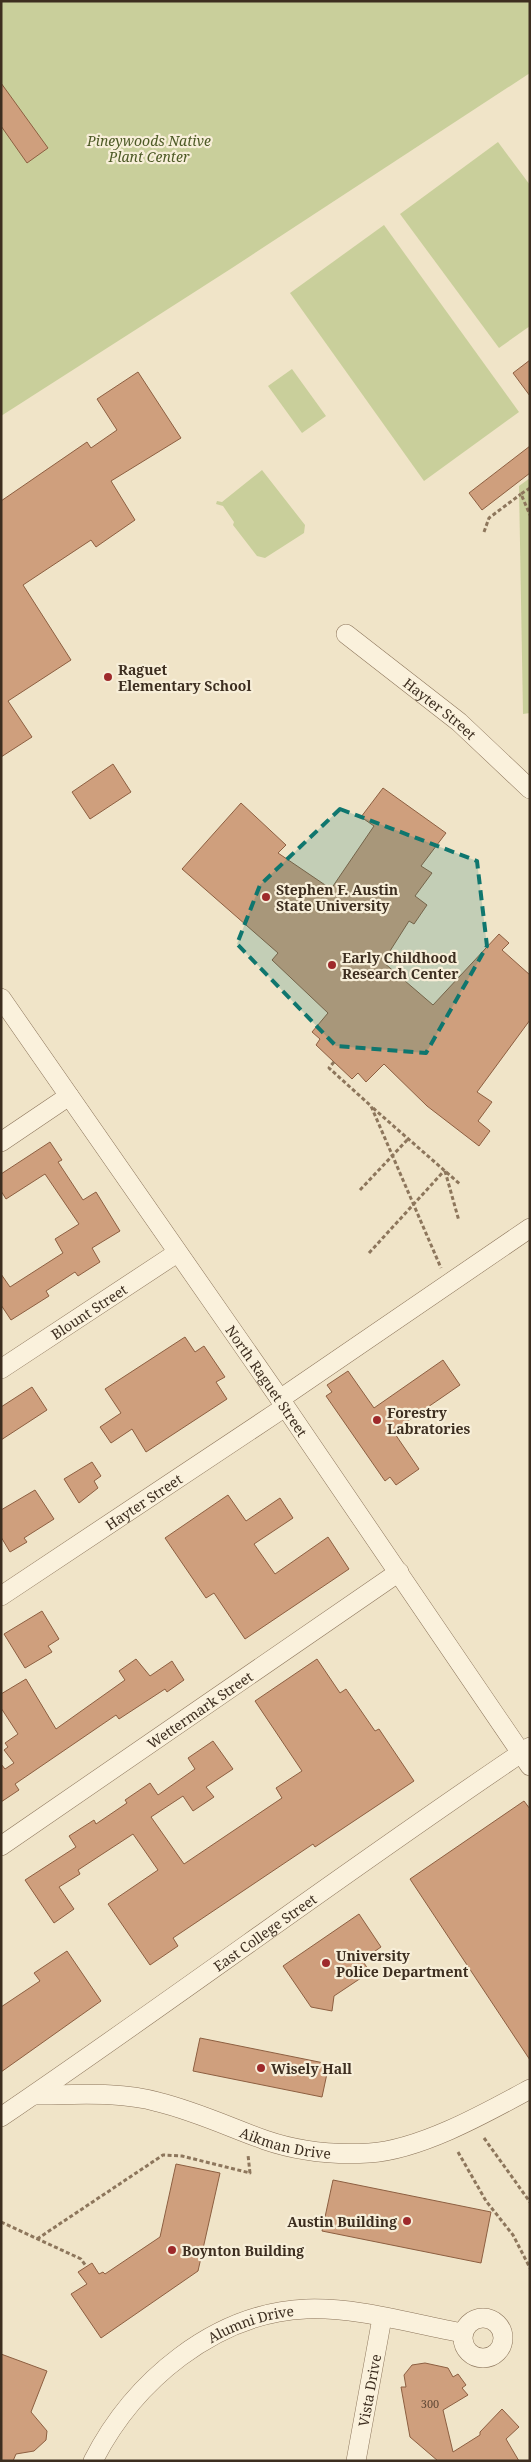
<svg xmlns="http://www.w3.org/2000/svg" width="531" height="2462" font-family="'Noto Serif',serif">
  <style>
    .green { fill: #c9cf9b }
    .building { fill: #cf9f7d; stroke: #8d5f41 }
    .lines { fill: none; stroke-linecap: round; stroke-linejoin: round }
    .minor-casing { stroke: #8d765c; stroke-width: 20 }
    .path { stroke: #8d765c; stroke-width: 3; stroke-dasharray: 4 2.5; stroke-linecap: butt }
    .minor { stroke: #faf1dc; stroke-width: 19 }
    .marked { fill: #0f766e; fill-opacity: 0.2; stroke: #0f766e; stroke-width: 4; stroke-dasharray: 10 6; stroke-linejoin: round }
    .poi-dot { fill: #9e2a2b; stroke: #f7eed8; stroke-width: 2 }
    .labels { text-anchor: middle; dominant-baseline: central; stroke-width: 4.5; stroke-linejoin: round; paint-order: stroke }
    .number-label { font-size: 11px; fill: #624a37 }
    .park-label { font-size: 14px; font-style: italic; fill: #4d5a26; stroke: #f7eed8 }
    .poi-label { font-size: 14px; font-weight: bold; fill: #3d2e20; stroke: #f7eed8; text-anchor: start }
    .street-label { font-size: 14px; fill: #3d2e20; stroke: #f7eed8 }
  </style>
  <rect width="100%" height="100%" fill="#f0e4c8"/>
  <g class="green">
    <polygon points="1,1 530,1 530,73 232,268 1,416"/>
    <polygon points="498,142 530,185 530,326 499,348 400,214"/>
    <polygon points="384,225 519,412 424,481 290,293"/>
    <polygon points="292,369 326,416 302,433 268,386"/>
    <polygon points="262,470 305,525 304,533 265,558 257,556 233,525 234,522 223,506 216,504 217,501 222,502"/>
    <polygon points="530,478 530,713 523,714 519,486"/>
  </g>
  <g class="building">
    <polygon points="1,83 48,148 27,163 1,126"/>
    <polygon points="530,360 530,396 513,373"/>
    <polygon points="138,372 181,438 111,481 135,520 96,547 91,540 23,585 71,660 8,701 32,737 1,757 1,501 87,442 91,448 117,430 97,399"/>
    <polygon points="530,446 530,473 482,510 469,493"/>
    <polygon points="113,764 131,792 90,819 72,792"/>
    <polygon points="383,788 446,833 421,866 432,873 415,896 427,905 414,924 409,921 383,962 433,1005 499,934 509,943 502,950 530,975 530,1020 477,1092 492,1102 478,1121 490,1131 479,1146 427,1106 384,1064 366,1082 358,1073 352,1079 316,1045 320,1039 312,1032 328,1013 272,960 278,953 182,869 241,803 286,845 278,853 331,889 374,826 361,817"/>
    <polygon points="50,1142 62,1160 58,1162 83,1200 96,1192 120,1231 92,1248 100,1262 78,1276 75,1272 46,1291 49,1296 11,1320 1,1305 1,1274 10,1287 63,1253 55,1239 79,1224 45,1174 6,1199 1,1191 1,1174"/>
    <polygon points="185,1337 195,1352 204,1346 225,1377 216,1382 227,1399 146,1452 132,1429 111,1443 100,1427 121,1413 105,1389"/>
    <polygon points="443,1360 460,1385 393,1431 419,1469 396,1485 390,1477 385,1481 326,1396 332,1392 327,1385 348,1371 374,1408"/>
    <polygon points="32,1387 47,1410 1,1440 1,1407"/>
    <polygon points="92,1462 101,1476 94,1481 98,1488 79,1503 64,1479"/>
    <polygon points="35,1490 54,1519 24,1538 27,1542 10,1552 1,1537 1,1510"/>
    <polygon points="228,1495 246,1521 280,1498 293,1518 254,1544 275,1574 328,1537 349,1569 245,1639 214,1593 206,1598 165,1538"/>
    <polygon points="42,1611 59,1639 48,1646 52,1652 25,1668 4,1634"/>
    <polygon points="136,1659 150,1676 172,1661 184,1680 167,1692 165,1689 119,1719 116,1715 15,1784 19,1790 1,1802 1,1764 5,1769 14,1763 4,1750 8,1747 5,1743 18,1734 1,1708 1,1694 26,1679 56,1729 125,1680 119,1671"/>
    <polygon points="317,1659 340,1693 346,1689 375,1731 379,1729 414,1781 315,1847 313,1844 173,1938 178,1946 150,1965 108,1904 158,1870 133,1834 78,1870 80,1874 59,1887 74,1909 54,1923 25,1880 76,1847 69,1836 94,1820 96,1824 127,1803 125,1800 150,1783 158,1795 195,1769 188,1758 213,1741 233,1769 206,1787 214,1797 193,1811 183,1796 151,1817 184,1864 282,1798 276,1788 302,1771 255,1701"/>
    <polygon points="524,1801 530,1809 530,2060 410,1879"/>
    <polygon points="359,1914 381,1947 362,1960 370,1972 334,1996 332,2011 311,2007 283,1966"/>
    <polygon points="67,1951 101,2001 1,2072 1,2007 40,1981 34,1973"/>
    <polygon points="200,2038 329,2064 322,2097 193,2071"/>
    <polygon points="176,2164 220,2173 198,2271 101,2338 71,2294 87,2284 78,2272 92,2263 99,2274 103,2272 105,2274 160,2237"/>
    <polygon points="333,2180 491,2212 481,2263 322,2231"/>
    <polygon points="1,2354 47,2371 31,2412 47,2431 46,2440 34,2451 16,2454 13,2461 1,2461"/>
    <polygon points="425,2363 448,2368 453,2377 458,2374 466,2385 462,2388 468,2395 443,2410 453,2452 480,2435 480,2432 502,2409 519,2427 506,2439 519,2461 438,2461 410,2437 401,2387 406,2387 404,2375 412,2365"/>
  </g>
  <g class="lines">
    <defs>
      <g id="minor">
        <path id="s1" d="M346,634l113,88 71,67"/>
        <path id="s2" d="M1,998l279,401 250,367"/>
        <polyline points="1,1142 69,1096"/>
        <path id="s3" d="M1,1369l176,-116"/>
        <polyline points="280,1399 530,1228"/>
        <path id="s4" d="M1,1596l284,-189"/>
        <path id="s5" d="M1,1846l398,-274"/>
        <path id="s6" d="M34,2095c41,0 84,-4 124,7 37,9 71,25 107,38 32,11 70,15 104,13 51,-3 117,-40 161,-64"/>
        <path id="s7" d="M1,2117c178,-121 350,-250 529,-370"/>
        <circle cx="483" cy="2338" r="20"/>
        <path id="s8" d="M93,2461c40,-79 121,-148 213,-152 52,-2 106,15 157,24"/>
        <path id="s9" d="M356,2461l26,-143"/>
      </g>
    </defs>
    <use href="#minor" class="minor-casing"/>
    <g class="path">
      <polyline points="530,488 521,494 530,515"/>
      <polyline points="484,532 489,518 521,494"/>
      <polyline points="334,1062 329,1068 371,1106 441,1268"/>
      <polyline points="373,1108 461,1185"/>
      <polyline points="445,1171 459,1221"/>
      <polyline points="360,1190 408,1139"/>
      <polyline points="369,1253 444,1171"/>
      <polyline points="484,2138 530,2202"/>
      <polyline points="458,2152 486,2201 513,2235 530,2268"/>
      <polyline points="1,2222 81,2259 86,2266"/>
      <polyline points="37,2239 163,2155 182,2156 250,2173 248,2155"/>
    </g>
    <use href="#minor" class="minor"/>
  </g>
  <path class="marked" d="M340,809l137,52 10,85 -61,107 -90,-7 -99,-102 23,-59z"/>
  <g class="poi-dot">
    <circle cx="108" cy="677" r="5"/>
    <circle cx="266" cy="897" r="5"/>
    <circle cx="332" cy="965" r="5"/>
    <circle cx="377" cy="1420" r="5"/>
    <circle cx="326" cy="1963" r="5"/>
    <circle cx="261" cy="2068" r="5"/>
    <circle cx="407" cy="2221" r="5"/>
    <circle cx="172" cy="2250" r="5"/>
  </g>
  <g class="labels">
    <g class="number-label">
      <text x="430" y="2403">300</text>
    </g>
    <g class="park-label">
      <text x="149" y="140">Pineywoods Native<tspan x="149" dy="16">Plant Center</tspan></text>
    </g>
    <g class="poi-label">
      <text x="118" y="669">Raguet<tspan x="118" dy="16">Elementary School</tspan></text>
      <text x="276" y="889">Stephen F. Austin<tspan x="276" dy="16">State University</tspan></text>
      <text x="342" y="957">Early Childhood<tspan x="342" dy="16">Research Center</tspan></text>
      <text x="387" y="1412">Forestry<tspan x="387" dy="16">Labratories</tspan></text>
      <text x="336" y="1955">University<tspan x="336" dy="16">Police Department</tspan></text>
      <text x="271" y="2068">Wisely Hall</text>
      <text x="397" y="2221" text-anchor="end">Austin Building</text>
      <text x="182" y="2250">Boynton Building</text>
    </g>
    <g class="street-label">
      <text stroke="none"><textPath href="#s1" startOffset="120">Hayter Street</textPath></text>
      <text stroke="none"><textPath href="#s3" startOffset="105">Blount Street</textPath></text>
      <text stroke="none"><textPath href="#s2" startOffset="466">North Raguet Street</textPath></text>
      <text stroke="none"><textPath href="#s4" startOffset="171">Hayter Street</textPath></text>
      <text stroke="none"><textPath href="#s5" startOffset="241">Wettermark Street</textPath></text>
      <text stroke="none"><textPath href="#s7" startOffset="322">East College Street</textPath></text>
      <text stroke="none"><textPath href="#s6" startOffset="259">Aikman Drive</textPath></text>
      <text stroke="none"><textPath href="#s8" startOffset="216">Alumni Drive</textPath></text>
      <text stroke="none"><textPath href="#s9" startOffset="72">Vista Drive</textPath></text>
    </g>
  </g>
  <rect width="531" height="2462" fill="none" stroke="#3d2e20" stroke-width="5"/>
</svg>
